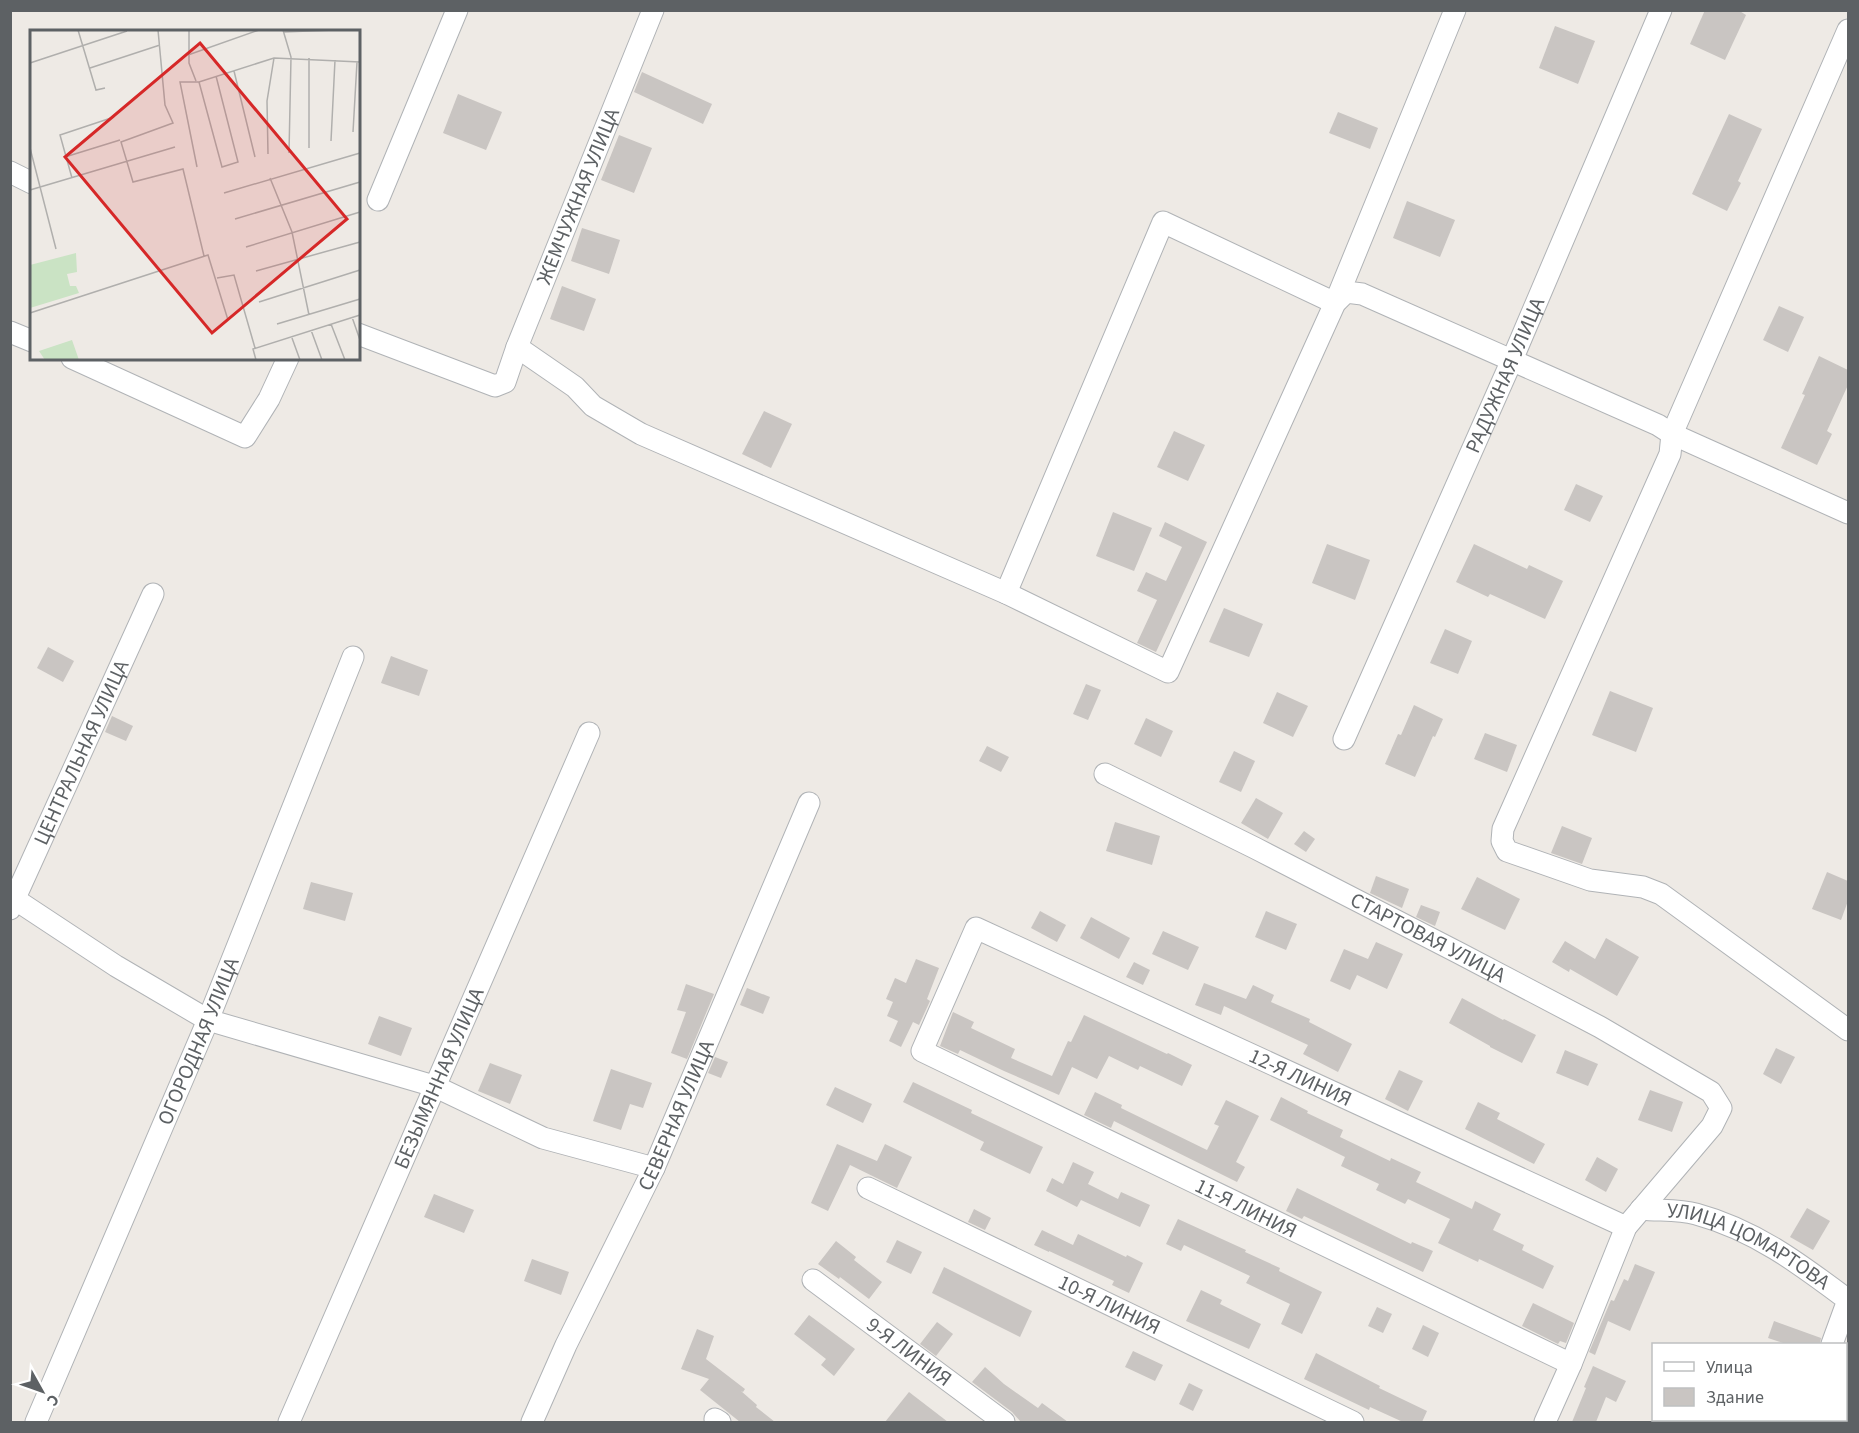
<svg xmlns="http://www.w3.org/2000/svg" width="1859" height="1433" font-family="'Source Sans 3',sans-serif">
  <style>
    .building { fill: #c9c5c2 }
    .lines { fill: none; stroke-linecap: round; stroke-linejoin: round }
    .minor-casing { stroke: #b0b3b6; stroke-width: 23 }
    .minor { stroke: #fff; stroke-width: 21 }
    .labels { text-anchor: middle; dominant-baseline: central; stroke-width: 4.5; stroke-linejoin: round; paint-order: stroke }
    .street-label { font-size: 21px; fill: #5d6164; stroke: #fff }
    .inset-road { fill: none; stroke: #b0afad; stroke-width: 1.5 }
    .view { fill: #d62828; fill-opacity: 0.15; stroke: #d62828; stroke-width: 3 }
    .inset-edge { fill: none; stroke: #5d6164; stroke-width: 3 }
  </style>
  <rect width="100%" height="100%" fill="#eeeae5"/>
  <g class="building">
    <polygon points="1705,10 1738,10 1746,15 1725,60 1690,44"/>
    <polygon points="1555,26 1595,41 1578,84 1539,68"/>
    <polygon points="642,72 712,104 703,124 634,92"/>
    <polygon points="458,94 502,112 486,150 443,133"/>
    <polygon points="1338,112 1378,128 1370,149 1329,133"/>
    <polygon points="1729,114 1762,129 1738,181 1741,183 1727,211 1692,194"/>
    <polygon points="619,135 652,148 634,193 601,180"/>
    <polygon points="1407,201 1455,220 1440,257 1393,238"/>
    <polygon points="582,228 620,240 609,274 571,261"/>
    <polygon points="562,286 596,299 584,331 550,319"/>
    <polygon points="1779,306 1804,317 1788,352 1763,340"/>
    <polygon points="1819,356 1848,370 1848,385 1827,431 1832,434 1817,465 1781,448 1805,395 1802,394"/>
    <polygon points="764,411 792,424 771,468 742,454"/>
    <polygon points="1174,431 1205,445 1188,481 1157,467"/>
    <polygon points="1576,484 1603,496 1590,522 1564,510"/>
    <polygon points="1113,512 1152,528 1134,571 1096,556"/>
    <polygon points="1165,522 1207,542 1156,652 1137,643 1157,600 1137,591 1146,572 1166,581 1182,547 1159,536"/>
    <polygon points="1327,544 1370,560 1355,600 1312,583"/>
    <polygon points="1474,544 1527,569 1529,565 1563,581 1545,619 1490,594 1488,597 1456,582"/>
    <polygon points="1224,608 1263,624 1249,657 1209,642"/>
    <polygon points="1445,629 1472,641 1458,674 1430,663"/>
    <polygon points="48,647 74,661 63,682 37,668"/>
    <polygon points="391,656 428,670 419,696 381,683"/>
    <polygon points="1086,684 1101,690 1088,720 1073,714"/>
    <polygon points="1610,691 1653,708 1636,752 1592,735"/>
    <polygon points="1277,692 1308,706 1293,737 1263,723"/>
    <polygon points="1414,705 1443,719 1435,737 1433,736 1415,777 1385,764 1398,734 1401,735"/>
    <polygon points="112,716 133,726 126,741 105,732"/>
    <polygon points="1146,718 1173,731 1161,757 1134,744"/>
    <polygon points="1485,733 1517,745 1507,772 1474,759"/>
    <polygon points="987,746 1009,757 1001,772 979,761"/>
    <polygon points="1234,751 1255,761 1241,792 1219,782"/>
    <polygon points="1256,798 1283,813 1268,839 1241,823"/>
    <polygon points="1115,822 1160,836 1152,865 1106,851"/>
    <polygon points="1562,826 1592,838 1582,864 1551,853"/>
    <polygon points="1304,831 1315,839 1306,852 1294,844"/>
    <polygon points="1827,872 1848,881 1848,901 1841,920 1812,909"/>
    <polygon points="1376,876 1409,889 1402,908 1370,893"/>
    <polygon points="1477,877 1520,899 1505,930 1461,909"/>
    <polygon points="311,882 353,893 345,921 303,909"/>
    <polygon points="1421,905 1440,912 1435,926 1416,917"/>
    <polygon points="1040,911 1066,925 1057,942 1031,928"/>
    <polygon points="1266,911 1297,924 1286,950 1255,937"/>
    <polygon points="1091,917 1130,938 1119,959 1080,938"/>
    <polygon points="1163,931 1199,947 1188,970 1152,954"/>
    <polygon points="1606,938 1639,957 1617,996 1570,969 1569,972 1552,962 1565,941 1595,959"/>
    <polygon points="1376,942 1403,954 1387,989 1357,975 1350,990 1330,981 1344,949 1368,959"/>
    <polygon points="916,959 939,968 927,999 930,1001 919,1025 913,1022 901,1047 889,1041 898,1021 887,1016 893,1002 886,999 895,978 906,983"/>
    <polygon points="1134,962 1150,970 1143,985 1126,977"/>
    <polygon points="1204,983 1246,999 1253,985 1274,995 1271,1002 1310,1019 1309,1022 1352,1044 1338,1072 1303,1054 1308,1045 1224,1006 1221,1015 1195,1005"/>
    <polygon points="686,984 714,994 687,1059 671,1053 686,1012 677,1010"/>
    <polygon points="747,988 770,997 763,1014 740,1005"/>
    <polygon points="1462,998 1503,1020 1504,1019 1536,1035 1522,1063 1490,1047 1490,1046 1449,1023"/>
    <polygon points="953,1012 974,1022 971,1028 1015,1049 1011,1058 1052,1076 1068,1041 1071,1042 1084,1015 1167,1054 1168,1053 1192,1065 1182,1086 1140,1066 1138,1070 1109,1056 1097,1079 1072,1067 1059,1095 1004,1071 960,1050 958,1054 940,1046"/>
    <polygon points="379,1016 412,1028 401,1056 368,1044"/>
    <polygon points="1776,1048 1795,1057 1781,1084 1763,1074"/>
    <polygon points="1565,1050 1598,1064 1588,1086 1556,1073"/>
    <polygon points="715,1057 728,1062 721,1078 708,1073"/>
    <polygon points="490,1063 522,1075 510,1104 478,1091"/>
    <polygon points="611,1069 652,1083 643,1108 630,1104 621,1130 593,1121"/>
    <polygon points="1399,1070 1423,1081 1408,1111 1385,1099"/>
    <polygon points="913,1082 972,1110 971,1113 1043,1147 1030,1174 980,1150 984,1142 903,1102"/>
    <polygon points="835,1087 872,1104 863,1123 826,1105"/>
    <polygon points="1650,1090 1683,1102 1672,1132 1638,1120"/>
    <polygon points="1095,1092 1122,1105 1121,1108 1207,1150 1219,1126 1214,1124 1226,1100 1259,1116 1236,1162 1245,1167 1237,1182 1114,1121 1111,1128 1084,1115"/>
    <polygon points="1281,1097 1308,1111 1307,1113 1343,1130 1340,1137 1390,1161 1391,1158 1421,1172 1416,1182 1472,1209 1475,1201 1501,1214 1493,1230 1524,1245 1522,1250 1554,1266 1543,1289 1479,1259 1478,1262 1438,1243 1450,1219 1408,1199 1405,1204 1376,1190 1379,1184 1341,1166 1345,1157 1270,1120"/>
    <polygon points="1478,1102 1500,1113 1497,1119 1545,1144 1534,1164 1465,1129"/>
    <polygon points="837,1144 877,1161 885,1144 912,1157 897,1188 850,1165 828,1211 811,1203"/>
    <polygon points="1597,1157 1618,1169 1606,1192 1585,1180"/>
    <polygon points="1073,1162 1094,1172 1088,1184 1118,1199 1121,1192 1150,1205 1140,1227 1081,1200 1077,1207 1046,1191 1052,1178 1063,1184"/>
    <polygon points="1297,1188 1411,1244 1412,1242 1433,1251 1423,1272 1304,1216 1302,1219 1286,1211"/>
    <polygon points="434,1194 474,1210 464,1233 424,1217"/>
    <polygon points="1807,1208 1830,1221 1813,1250 1790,1237"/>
    <polygon points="974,1209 991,1218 985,1230 968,1222"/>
    <polygon points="1178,1219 1246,1250 1245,1252 1280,1268 1279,1271 1322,1292 1302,1334 1281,1324 1290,1304 1246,1283 1250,1276 1184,1245 1181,1251 1166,1244"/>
    <polygon points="1042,1230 1073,1245 1078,1234 1126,1257 1127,1255 1143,1263 1129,1293 1112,1285 1114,1281 1049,1251 1049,1252 1034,1245"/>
    <polygon points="897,1240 922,1252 911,1274 886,1262"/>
    <polygon points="836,1241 856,1257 854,1260 882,1282 869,1299 840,1277 839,1279 818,1264"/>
    <polygon points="532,1259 569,1272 561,1295 524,1281"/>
    <polygon points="1635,1264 1655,1272 1630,1331 1608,1321 1595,1355 1589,1352 1611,1300 1614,1301 1624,1279 1628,1281"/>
    <polygon points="944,1267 1032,1311 1020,1337 932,1293"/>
    <polygon points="1201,1290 1222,1300 1220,1304 1261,1324 1249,1349 1186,1321"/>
    <polygon points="1533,1303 1574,1323 1566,1343 1560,1341 1558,1344 1522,1326"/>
    <polygon points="1377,1307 1392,1314 1383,1333 1368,1326"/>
    <polygon points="809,1315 855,1349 834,1376 821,1365 826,1359 794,1334"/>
    <polygon points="1774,1321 1821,1338 1820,1344 1786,1344 1768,1338"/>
    <polygon points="937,1322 953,1334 936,1356 920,1344"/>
    <polygon points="1423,1325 1439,1333 1428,1357 1412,1349"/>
    <polygon points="697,1329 714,1336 706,1359 745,1389 743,1392 741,1391 757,1405 756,1407 775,1422 740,1422 700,1390 709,1379 681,1369"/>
    <polygon points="1133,1351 1163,1365 1155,1381 1125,1367"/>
    <polygon points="1316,1353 1380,1386 1379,1388 1427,1411 1422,1422 1403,1422 1370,1407 1369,1410 1304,1379"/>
    <polygon points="1593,1366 1626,1381 1616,1402 1606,1397 1596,1422 1572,1422 1586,1388 1584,1387"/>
    <polygon points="985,1367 1004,1384 1038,1408 1042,1403 1068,1422 1021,1422 1012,1412 972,1382"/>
    <polygon points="1189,1383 1203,1390 1193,1411 1179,1404"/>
    <polygon points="909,1392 948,1422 885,1422"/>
  </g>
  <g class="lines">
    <defs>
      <g id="minor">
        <polyline points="1848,30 1672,434 1848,513"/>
        <polyline points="10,172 32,183"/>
        <polyline points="378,200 457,10"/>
        <polyline points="10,332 32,341"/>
        <path id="s1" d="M358,334l137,52 10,-4 12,-35 136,-337"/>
        <polyline points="517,347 575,387 593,406 641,434 1006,593 1168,672 1335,303 1346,292 1362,294 1658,425 1672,434 1670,454 1503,829 1502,841 1507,851 1590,880 1643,887 1661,894 1848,1030"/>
        <polyline points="72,358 245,437 269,399 288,358"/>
        <polyline points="1006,593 1163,222 1335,303 1455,10"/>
        <path id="s2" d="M1344,739l168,-379 149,-350"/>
        <path id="s3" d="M1105,774l150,74 204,105 141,74 111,65 10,16 -9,18 -86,101 -55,137 -26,58"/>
        <polyline points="10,896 116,966 208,1020 434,1086 543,1138 654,1168"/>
        <path id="s4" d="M10,909l143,-315"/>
        <path id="s5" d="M868,1188l485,234"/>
        <path id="s6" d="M1641,1209c17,2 38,0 55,5 59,16 104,50 152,86l-16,44"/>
        <path id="s7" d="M813,1280l191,142"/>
        <path id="s8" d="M1571,1364l-649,-313 54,-123 650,299"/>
        <polyline points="715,1419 720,1422"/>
        <path id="s9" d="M36,1422l172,-402 145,-363"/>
        <path id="s10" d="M289,1422l300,-689"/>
        <path id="s11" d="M532,1422l34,-77 88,-177 155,-365"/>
        <polyline points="1802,1422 1803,1420"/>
      </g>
    </defs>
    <use href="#minor" class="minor-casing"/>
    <use href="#minor" class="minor"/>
  </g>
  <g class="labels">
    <g class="street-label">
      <text stroke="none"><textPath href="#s1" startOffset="357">ЖЕМЧУЖНАЯ УЛИЦА</textPath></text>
      <text stroke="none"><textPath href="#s2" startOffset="398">РАДУЖНАЯ УЛИЦА</textPath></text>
      <text stroke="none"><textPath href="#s4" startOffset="172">ЦЕНТРАЛЬНАЯ УЛИЦА</textPath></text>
      <text stroke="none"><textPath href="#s3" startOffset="362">СТАРТОВАЯ УЛИЦА</textPath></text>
      <text stroke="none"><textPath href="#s9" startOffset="414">ОГОРОДНАЯ УЛИЦА</textPath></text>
      <text stroke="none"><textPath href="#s8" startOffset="1212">12-Я ЛИНИЯ</textPath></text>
      <text stroke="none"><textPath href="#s10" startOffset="375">БЕЗЫМЯННАЯ УЛИЦА</textPath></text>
      <text stroke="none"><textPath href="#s11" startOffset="339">СЕВЕРНАЯ УЛИЦА</textPath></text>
      <text transform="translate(1246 1208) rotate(26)">11-Я ЛИНИЯ</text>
      <text stroke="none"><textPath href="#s6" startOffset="116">УЛИЦА ЦОМАРТОВА</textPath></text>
      <text stroke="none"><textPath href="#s5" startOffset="268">10-Я ЛИНИЯ</textPath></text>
      <text stroke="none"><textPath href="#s7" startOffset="120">9-Я ЛИНИЯ</textPath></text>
    </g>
  </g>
  <g transform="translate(30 30)">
    <rect width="330" height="330" fill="#eeeae5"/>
    <path d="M46,223l1,19 -10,2 3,12h6l3,7 -49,15v-43zM42,310l7,20h-34l-6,-9z" fill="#cae3c4"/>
    <path class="inset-road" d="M48,0l18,60 9,-2M128,0l7,75 8,18 -52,19 12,40 50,-13 21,87M159,0v33l7,18M253,0l8,27 -2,96M253,2l52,-2M158,25l71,-25M279,28v90M0,33l97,-32M60,38l70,-23M204,41l21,86M169,52l23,85 16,-5 -22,-86M323,102l4,-70M301,111l4,-81M0,118l26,101M238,124l-1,-53 7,-43M35,127l55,-17M167,137l-17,-85h19l75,-24 86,4M42,148l-12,-43 54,-18M240,148l22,54 17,83M0,160l145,-43M194,163l136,-40M205,189l125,-37M216,217l114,-35M226,241l104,-29M187,248l17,-3 21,73M229,272l101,-32M0,283l178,-58 20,65M322,287l8,23M247,294l83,-25M301,294l14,36M281,300l11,30M262,308l8,22M226,330l-3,-11 107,-34"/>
    <path class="view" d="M170,13l147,176 -135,114 -147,-176z"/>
    <rect width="330" height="330" class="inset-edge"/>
  </g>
  <rect width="1859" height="1433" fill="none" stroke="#5d6164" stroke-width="24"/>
  <rect x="1652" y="1343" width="195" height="78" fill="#ffffff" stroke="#bec0c1" stroke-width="1.5"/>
  <rect x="1664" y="1362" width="30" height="9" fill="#ffffff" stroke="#bec0c1" stroke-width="1.5"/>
  <text x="1706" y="1373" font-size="18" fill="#5d6164">Улица</text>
  <rect x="1664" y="1388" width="30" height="18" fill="#c9c5c2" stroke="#bec0c1" stroke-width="1.5"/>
  <text x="1706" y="1403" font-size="18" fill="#5d6164">Здание</text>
  <g transform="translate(42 1391) rotate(130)" stroke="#ffffff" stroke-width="4.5" paint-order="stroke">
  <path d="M0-4.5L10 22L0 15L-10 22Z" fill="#5d6164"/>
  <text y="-9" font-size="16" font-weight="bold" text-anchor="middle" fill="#5d6164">С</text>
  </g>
</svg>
